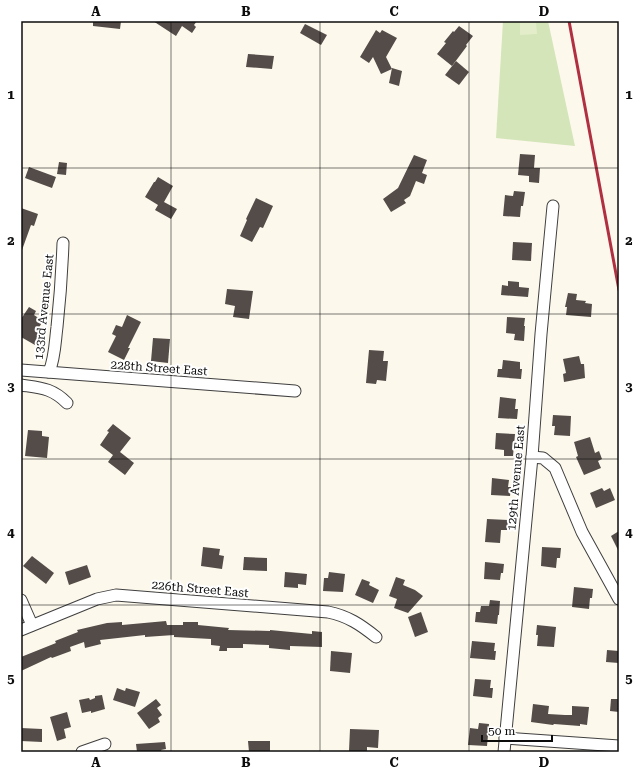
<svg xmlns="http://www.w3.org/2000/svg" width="640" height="773" font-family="'Roboto Serif',serif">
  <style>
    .green { fill: #d4e5b9 }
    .pitch { fill: #e4edca }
    .building { fill: #534c49 }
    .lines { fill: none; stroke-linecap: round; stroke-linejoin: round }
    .minor-casing { stroke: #3f3f3f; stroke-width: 13 }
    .minor { stroke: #fff; stroke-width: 11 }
    .rail { stroke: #b03042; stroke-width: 3 }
    .grid { fill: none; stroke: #0c0c0c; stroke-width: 1; stroke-opacity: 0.55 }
    .labels { text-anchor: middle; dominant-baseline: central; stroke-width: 4; stroke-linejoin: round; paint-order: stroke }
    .street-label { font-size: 12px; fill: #0c0c0c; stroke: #fff }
    .neatline { fill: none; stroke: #0c0c0c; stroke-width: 1.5 }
    .grid-label { font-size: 13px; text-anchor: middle; font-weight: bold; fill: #0c0c0c }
  </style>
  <rect width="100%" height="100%" fill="#fdf8ec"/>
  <polygon class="green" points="503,21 548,21 575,146 496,138"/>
  <polygon class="pitch" points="536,22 537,34 520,35 520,23"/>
  <g class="building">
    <polygon points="93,21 121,21 120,29 93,26"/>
    <polygon points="153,21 197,21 194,25 196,27 192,33 182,26 176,36"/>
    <polygon points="305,24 327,35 321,45 300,33"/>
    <polygon points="459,26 473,36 466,45 467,46 452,66 437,54 446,43 444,42 453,31 454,32"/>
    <polygon points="376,30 380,33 382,30 397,38 386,57 392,69 381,74 373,57 369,63 360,57"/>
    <polygon points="248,54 274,56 272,69 246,67"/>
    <polygon points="456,61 469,72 459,85 445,75"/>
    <polygon points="392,68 402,71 399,86 389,83"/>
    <polygon points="520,154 535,155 534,168 540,168 539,183 529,182 529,176 518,175"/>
    <polygon points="414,155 427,160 422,173 427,175 424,184 416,181 410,196 404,200 406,203 391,212 383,199 398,188"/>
    <polygon points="59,162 67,163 66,175 57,174"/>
    <polygon points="29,167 56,177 52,188 25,178"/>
    <polygon points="158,177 173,186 164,202 177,209 171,219 155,210 158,205 145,197 154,182 155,182"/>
    <polygon points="514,191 525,192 523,206 521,206 520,217 503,216 505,195 513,196"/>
    <polygon points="256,198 273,206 263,228 260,227 252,242 240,236 247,220 246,219"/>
    <polygon points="21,208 38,214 34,226 31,225 22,250 21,250"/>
    <polygon points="513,242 532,243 531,261 512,260"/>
    <polygon points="508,281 519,282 519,287 529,288 528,297 501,295 502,285 508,286"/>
    <polygon points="227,289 253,291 249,319 233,317 235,306 225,304"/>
    <polygon points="568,293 577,294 576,300 586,301 585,303 592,304 591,317 566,315 567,307 565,307"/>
    <polygon points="29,307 36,311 34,315 43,321 38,329 43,333 35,345 21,337 21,319"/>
    <polygon points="127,315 141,322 128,348 130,348 124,360 108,352 116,336 112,334 116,325 122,327"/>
    <polygon points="507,317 525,318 524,326 525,326 524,341 514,340 515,334 506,333"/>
    <polygon points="153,338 170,339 168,363 151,361"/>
    <polygon points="369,350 384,351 383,361 388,361 386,381 377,380 376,384 366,383"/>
    <polygon points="579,356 581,364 584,364 585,378 564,382 563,374 566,373 563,359"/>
    <polygon points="503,360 520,362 520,369 522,369 521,379 497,377 498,369 502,369"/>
    <polygon points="500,397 516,399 515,409 518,409 517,419 498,418"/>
    <polygon points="553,415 571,416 570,436 554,435 555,426 552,426"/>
    <polygon points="113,424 131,438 120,452 134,463 125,475 108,462 113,455 100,445 109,432 107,431"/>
    <polygon points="28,430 42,431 42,436 49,437 47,458 25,456"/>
    <polygon points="496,433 515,434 513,456 504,456 504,450 495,449"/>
    <polygon points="590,437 595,453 599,451 602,459 598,461 601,468 584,475 576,457 578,456 574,442"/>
    <polygon points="492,478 509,480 508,487 511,487 510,496 491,495"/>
    <polygon points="602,488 604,491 610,488 615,500 596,508 590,493"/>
    <polygon points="487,519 508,520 508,530 501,530 500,543 485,542"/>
    <polygon points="619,531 619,552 611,536"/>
    <polygon points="203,547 220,549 219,555 224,556 222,569 201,566"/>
    <polygon points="542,547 561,548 560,558 557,558 556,568 541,566"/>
    <polygon points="32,556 54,573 46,584 23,566"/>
    <polygon points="244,557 267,558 267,571 243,570"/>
    <polygon points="485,562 504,564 503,573 501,573 500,580 484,579"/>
    <polygon points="87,565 91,577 69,585 65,572"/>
    <polygon points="285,572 307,574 306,585 298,584 298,588 284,587"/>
    <polygon points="329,572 345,574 343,592 323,591 324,578 328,578"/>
    <polygon points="396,577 405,580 403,585 415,590 423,596 408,613 394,608 397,599 389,596"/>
    <polygon points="362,579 370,582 369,585 379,590 373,603 355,595"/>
    <polygon points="574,587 593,589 592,598 590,598 589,609 572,607"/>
    <polygon points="490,600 500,601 499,615 498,615 497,624 475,622 476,612 480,612 481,606 489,606"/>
    <polygon points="421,612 428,632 415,637 408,617"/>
    <polygon points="166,621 167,625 183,625 183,622 198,622 198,625 229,628 228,630 270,631 270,630 312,634 312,631 322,632 322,647 290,646 290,650 269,648 269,645 243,644 243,648 227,648 227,651 219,651 220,646 211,645 211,639 174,637 174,635 145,637 145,635 100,640 101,644 85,648 84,642 70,647 71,651 52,658 51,657 21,671 21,657 56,643 55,641 78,632 77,630 107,623 122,622 122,625"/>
    <polygon points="537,625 556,627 554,647 537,646 538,635 536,635"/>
    <polygon points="472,641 495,643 494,651 496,651 495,660 470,658"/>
    <polygon points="607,650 619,651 619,663 606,662"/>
    <polygon points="331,651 352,653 350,673 330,671"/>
    <polygon points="475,679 491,680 490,688 493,688 492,698 473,696"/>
    <polygon points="117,688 125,691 126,688 140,692 135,707 113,700"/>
    <polygon points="102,695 105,709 91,713 91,711 82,713 79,700 89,698 90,700 95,698 95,696"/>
    <polygon points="156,699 161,705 157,708 162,715 158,718 160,722 149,729 137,713"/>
    <polygon points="611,699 619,699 619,712 610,711"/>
    <polygon points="533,704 549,706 548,714 565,715 572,715 572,706 589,707 587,725 580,724 580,726 554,724 553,725 531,722"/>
    <polygon points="67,712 71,727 64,729 66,738 57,741 50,717"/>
    <polygon points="479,723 489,724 487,746 468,745 470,728 478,729"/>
    <polygon points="21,728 42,729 42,742 21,741"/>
    <polygon points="350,729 379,730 378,748 367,747 367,752 349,751"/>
    <polygon points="248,741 270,741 270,752 249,752"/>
    <polygon points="165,742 166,749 161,750 162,752 137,752 136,744"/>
  </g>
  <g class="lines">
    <defs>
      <g id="minor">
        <polyline points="21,370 295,391"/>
        <path d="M49,372c6,-14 6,-30 8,-45 3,-28 5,-56 6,-84"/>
        <path d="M21,385c20,3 31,3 46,18"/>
        <polyline points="532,457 543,458 555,468 582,532 619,599"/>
        <polyline points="21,600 32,625"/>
        <path d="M21,630l76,-31 19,-4 212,17c20,4 33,13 48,25"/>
        <polyline points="505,738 619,746"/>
        <polyline points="82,752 105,744"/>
        <polyline points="504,752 532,457 541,334 553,206"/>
      </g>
    </defs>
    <use href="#minor" class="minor-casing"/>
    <use href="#minor" class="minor"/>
    <polyline class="rail" points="569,21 619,290"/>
  </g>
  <path class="grid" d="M171,21v731M320,21v731M469,21v731M21,168h598M21,314h598M21,459h598M21,605h598"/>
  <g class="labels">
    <g class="street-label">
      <text transform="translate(44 307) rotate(-84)">133rd Avenue East</text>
      <text transform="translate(159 368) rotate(4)">228th Street East</text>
      <text transform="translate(516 478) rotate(-85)">129th Avenue East</text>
      <text transform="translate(200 589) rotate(5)">226th Street East</text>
    </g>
  </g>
  <rect width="640" height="773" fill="none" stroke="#ffffff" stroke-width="44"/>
  <path d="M482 735v6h70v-6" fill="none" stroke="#0c0c0c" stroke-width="2"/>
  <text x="488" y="735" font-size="12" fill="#0c0c0c" stroke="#ffffff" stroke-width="3" paint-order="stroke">50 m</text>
  <rect x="22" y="22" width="596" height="729" class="neatline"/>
  <g class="grid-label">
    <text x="96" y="16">A</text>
    <text x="246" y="16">B</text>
    <text x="394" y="16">C</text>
    <text x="544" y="16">D</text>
    <text x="11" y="99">1</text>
    <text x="629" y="99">1</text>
    <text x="11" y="245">2</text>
    <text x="629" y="245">2</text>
    <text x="11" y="391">3</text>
    <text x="629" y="391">3</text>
    <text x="11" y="537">4</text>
    <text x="629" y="537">4</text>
    <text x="11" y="683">5</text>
    <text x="629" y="683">5</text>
    <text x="96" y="767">A</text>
    <text x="246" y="767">B</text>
    <text x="394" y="767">C</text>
    <text x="544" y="767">D</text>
  </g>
</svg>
